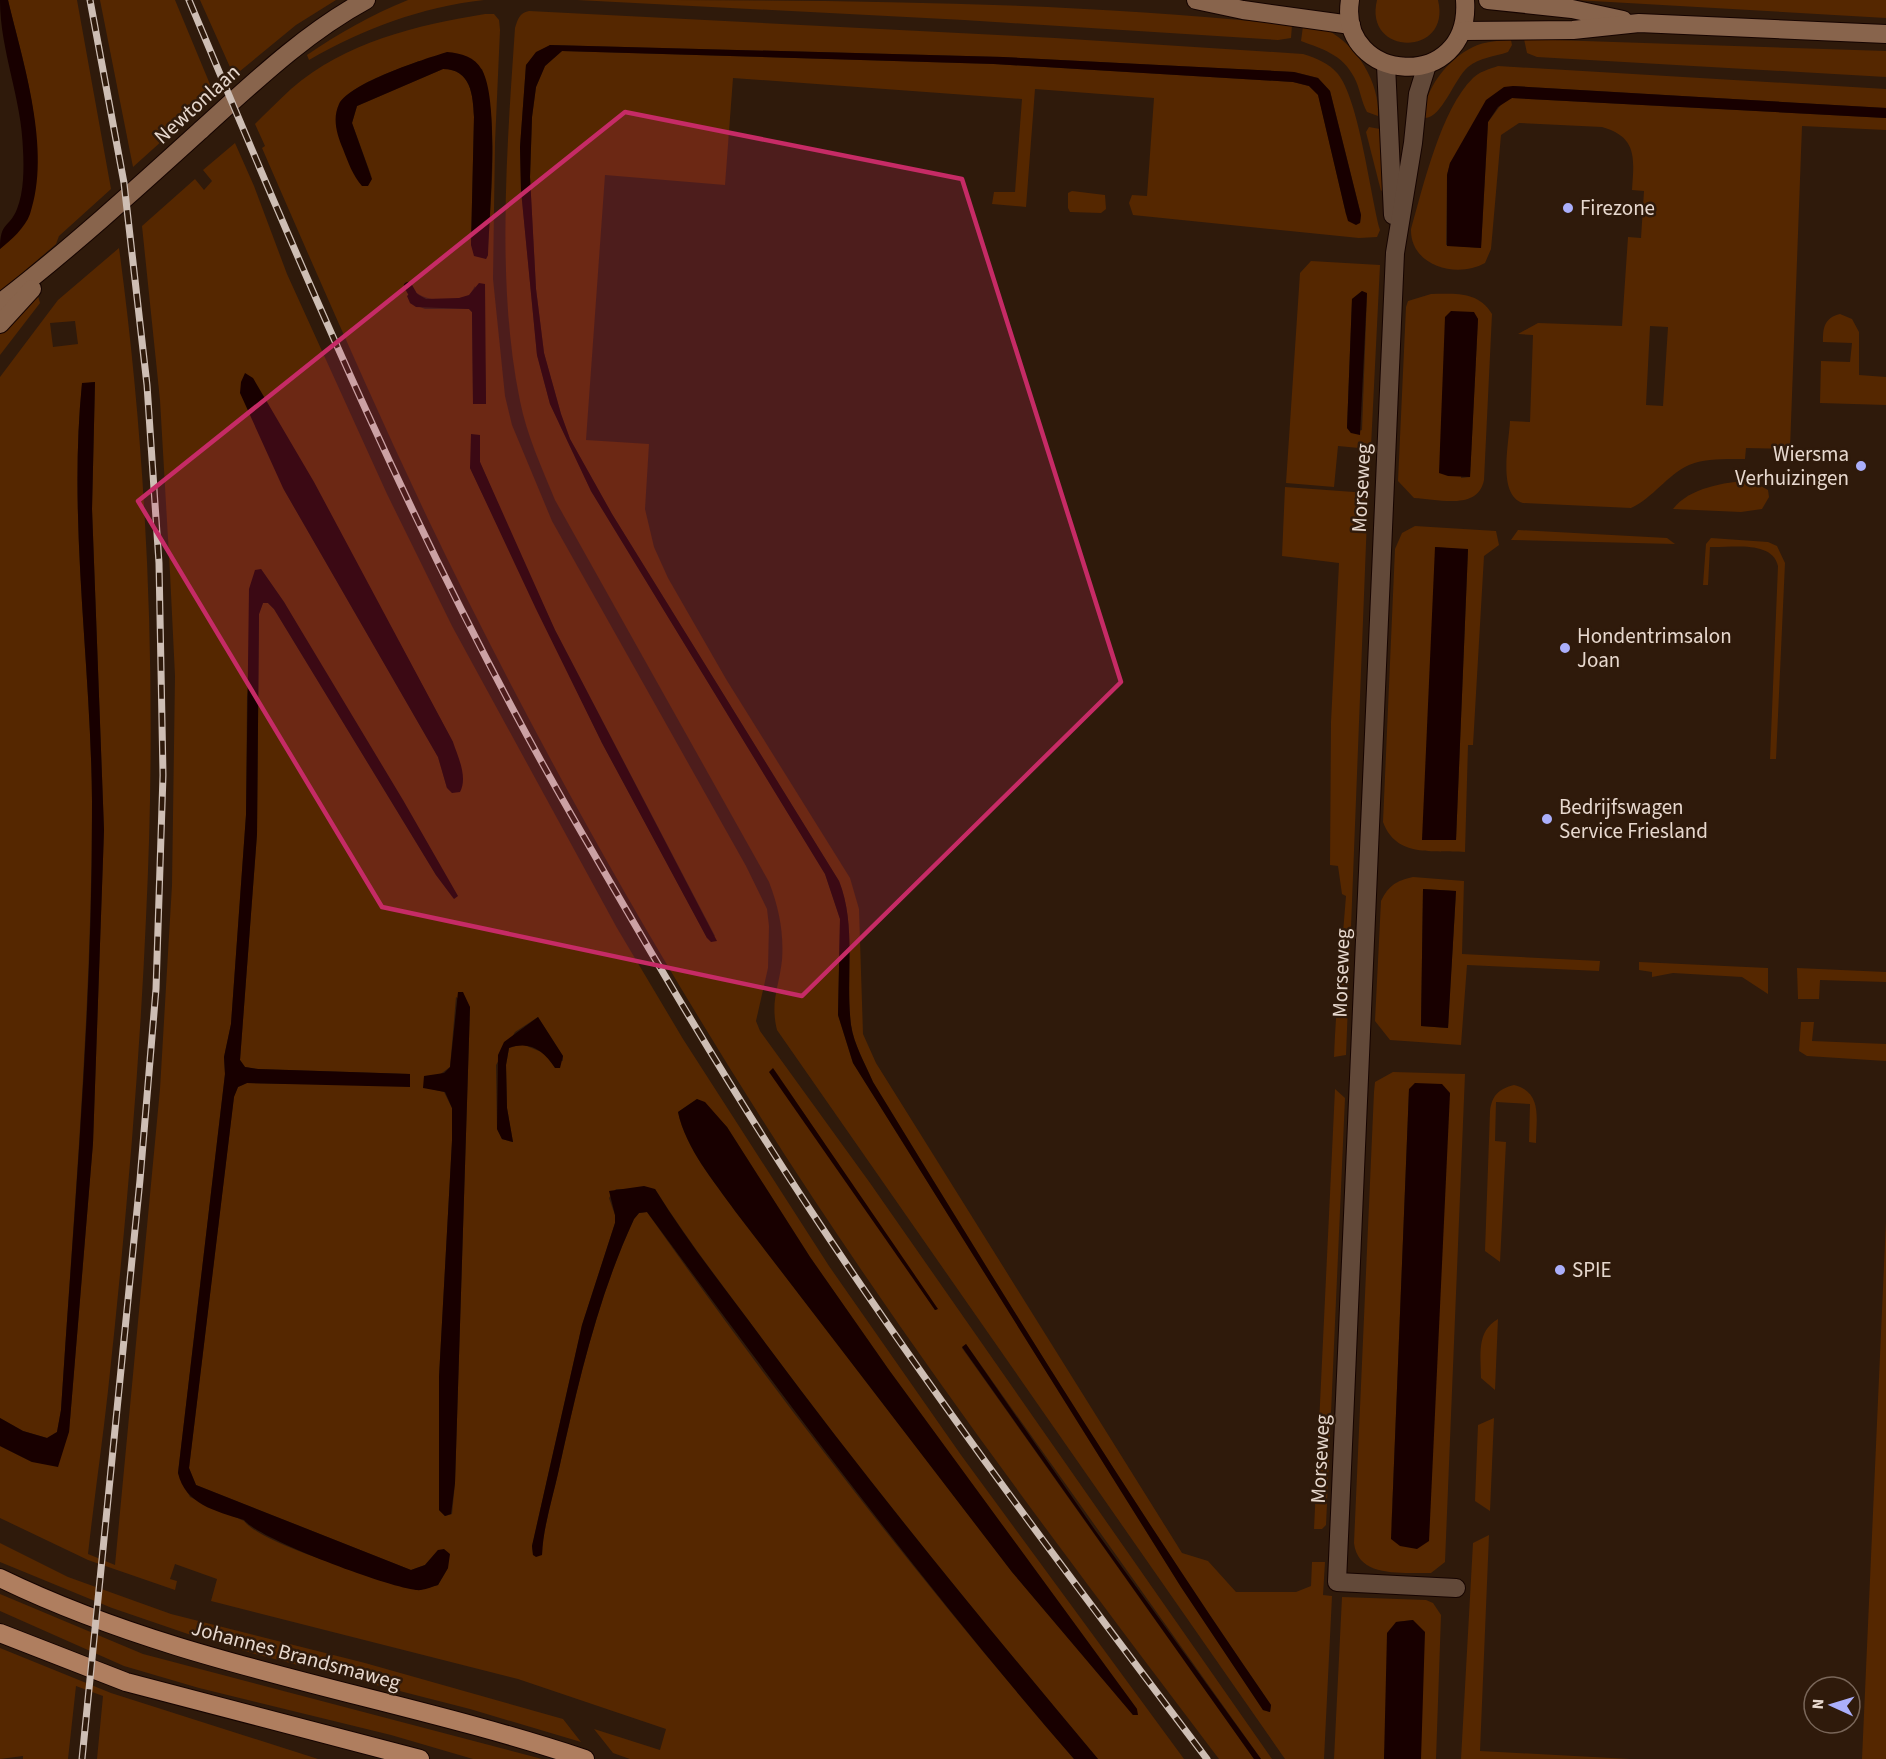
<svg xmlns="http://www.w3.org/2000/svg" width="1886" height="1759" font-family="'Source Sans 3',sans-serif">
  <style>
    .green { fill: #552700; fill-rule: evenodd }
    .water { fill: #180000 }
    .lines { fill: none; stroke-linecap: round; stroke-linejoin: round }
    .stream { stroke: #180000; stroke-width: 8 }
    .street-casing { stroke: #160400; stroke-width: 20 }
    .secondary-casing { stroke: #160400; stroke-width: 20 }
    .primary-casing { stroke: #160400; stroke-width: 20 }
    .street { stroke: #624939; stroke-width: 18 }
    .secondary { stroke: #88644c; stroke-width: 18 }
    .primary { stroke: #af7e5f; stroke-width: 18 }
    .rail-casing { stroke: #cebeb4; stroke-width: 7 }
    .rail { stroke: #2f1a0b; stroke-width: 4.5; stroke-dasharray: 14; stroke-linecap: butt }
    .marked { fill: #c62b66; fill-opacity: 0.2; stroke: #c62b66; stroke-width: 4.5; stroke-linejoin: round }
    .poi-dot { fill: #abaffb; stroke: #2f1a0b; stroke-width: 2 }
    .labels { text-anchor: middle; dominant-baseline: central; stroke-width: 5; stroke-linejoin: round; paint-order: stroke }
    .street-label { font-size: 21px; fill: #e7d8ce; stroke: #2f1a0b }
    .poi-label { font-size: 21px; fill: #e7d8ce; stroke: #2f1a0b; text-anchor: start }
  </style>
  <rect width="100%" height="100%" fill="#2f1a0b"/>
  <g class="green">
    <path d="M8,0h69l34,189 -52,47 -3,8 -56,48v-43c67,-57 25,-177 8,-249z"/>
    <polygon points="100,0 175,0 214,94 133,167"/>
    <polygon points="200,0 336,0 296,25 234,76"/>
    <path d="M408,0h76c-63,7 -121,29 -175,60l-2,-5c32,-22 64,-40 101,-55z"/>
    <path d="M577,0c239,0 478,0 715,25l-1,13 -13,2 -314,-20z"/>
    <path d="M1377,0h61c14,57 -75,57 -61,0z"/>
    <polygon points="1575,0 1886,0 1886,18"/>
    <path d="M529,11l526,27 248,16c13,4 26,9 35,20 21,26 32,119 42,156l-3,7 -18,1 -226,-23 -4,-12 3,-8 15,1 7,-98 -119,-9 -9,118 -34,-3 2,-12h21l7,-93 -289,-21 -8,107 -120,-10 -19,265 63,4 -4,65 9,38 14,31 58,101 124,199 9,31 4,125 13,29 306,490 26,8 28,31h60l15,-6 1,-24h13l-2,33 9,1 -8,163h-39l-508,-729c-7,-29 2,-42 5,-70 2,-27 -3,-52 -13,-78l-214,-382c-13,-32 -28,-64 -35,-99 -24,-116 -13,-255 -5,-373 3,-9 4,-15 14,-17zM550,45l453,12 291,15 24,6 12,13 31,124 -1,8 -14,-9 -28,-120 -9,-8 -16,-4 -299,-18 -432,-13 -17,15 -9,21 -4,30 -2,60 6,112 8,64 17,61 9,25 42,75 227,367c18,45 6,96 12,144 3,20 14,38 22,57 128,210 258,420 398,623l-1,7 -7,-2 -82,-123 -328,-524 -15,-48 2,-96 -15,-45 -234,-383 -41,-87 -13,-49 -16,-165 -1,-43 6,-82z"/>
    <path d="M485,14h9l5,6 1,10 -5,113 -2,136 12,117 7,29 40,96 194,345 21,43 2,17 -1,42 -12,53 4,10 110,152 402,576h-11l-295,-415 -4,4 292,411h-35c-159,-210 -320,-423 -461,-646 -121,-191 -232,-390 -330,-594 -58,-122 -112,-247 -166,-371l3,-2 -10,-22c12,-12 24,-24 36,-35 54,-47 126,-64 194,-75zM419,61l63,8c18,56 8,127 6,186l-2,4 -15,-14 3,-128c-1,-22 -3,-48 -31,-48l-86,37 -5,17 20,55 -33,-73c17,-24 54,-33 80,-44zM475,286l10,73 1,45 -13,-1 -1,-91 -3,-3h-44l-15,-6 7,-10c13,10 37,7 52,3zM480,435v27l39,91 36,77 160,306 -8,2 -105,-195 -132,-275zM773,1068l164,242h-2z"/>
    <path d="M1303,26c8,1 17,1 24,4 30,15 53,53 51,86l-11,-4c-6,-11 -7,-24 -13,-35 -12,-23 -32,-28 -53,-36z"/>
    <polygon points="1524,39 1886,51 1886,77 1537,57 1527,53"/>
    <path d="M1511,40l1,5 -4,7c-14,5 -28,5 -40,15 -14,12 -27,53 -44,51 -1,-28 24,-59 49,-71 12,-6 25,-6 38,-7z"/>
    <path d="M1498,66l388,23v19l-373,-22 -63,77 -3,12 -1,70 35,3 7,-126 15,-20 9,-4 374,20v12l-84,-4 -12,323 -44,-1 -1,11c-18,0 -40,-1 -56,6 -22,10 -36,33 -58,43l-108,-5c-26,-8 -14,-59 -13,-82l20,1 3,-87 -15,-1 20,-11 84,3 6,-89 13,1 3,-47 -12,-1c2,-31 6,-53 -30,-63l-83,-4 -18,12 -10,114 -6,14c-28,16 -75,3 -74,-34 12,-42 30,-120 62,-151 6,-6 16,-9 25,-12zM1650,326l18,1 -5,79 -17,-1z"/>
    <polygon points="1369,127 1380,129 1384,189 1381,191 1366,132"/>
    <path d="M235,143l19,43 33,88 100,220 65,132 165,302 66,111 146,227 132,189 223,304h-86c-114,-136 -226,-272 -332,-415 -38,-52 -77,-101 -111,-155h-39l-7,9 6,17v8l-33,102 -50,221 1,9h9c1,-28 11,-58 17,-86 19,-85 38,-170 75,-250l5,-6 8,-1c133,189 276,372 427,547h-444l-17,-6 -19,-24 66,21 6,-21 -148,-50 -307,-78 6,-22 -42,-15 -5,15 7,2 -2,9 -87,-30 -88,-42v-72l32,16 37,-30 24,-289 11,-313 -12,-321 3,-127 -13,2c-14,138 9,278 10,417 0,204 -18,406 -31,609l-4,22 -10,6 -24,-7 -23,-13v-1041l58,-77 61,-52c30,221 38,447 27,670 -7,158 -21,316 -38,473 -6,54 -14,109 -20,163l27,11 45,-476 12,-204 3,-209 -5,-103 -10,-173 -18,-174 53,-47 9,11 8,-9 -9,-11zM75,321l3,23 -25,3 -3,-24zM283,488l117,156 53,98 -6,46 -9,-31zM261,569l23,33 170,297 -18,-24 -162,-266 -6,-6h-5l-4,11 -2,220 -17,226 5,7 13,2 152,5 -113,10 -50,-1 -9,4 -4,9 -45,372 7,17 215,85 14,-5 13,-15 10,18 -10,17 -19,5c-37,-12 -154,-43 -175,-69l-54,-24 -12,-24 47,-399 -1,-17 7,-33 15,-209 1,-118zM456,997l14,10 -15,476 -3,31 -7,2 -6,-6v-133l13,-236v-33l-8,-16 -21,-5 27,-20zM538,1017l25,39v5l-41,-17 -13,4 -3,17 1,43 6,34 -11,-3 -5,-10 -1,-64 19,-33zM697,1099l30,28 83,130 79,113 248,339v6h-4l-121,-143 -277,-361c-21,-30 -49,-62 -57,-99z"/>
    <polygon points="1072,191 1105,195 1106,209 1101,213 1070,212 1068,208 1068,193"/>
    <path d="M1311,261l69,4 -11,222 -12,-2 2,-37 -21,-2 -4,41 -48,-4 14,-210zM1362,291l5,3 -5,136 -11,3 -4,-5 5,-129z"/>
    <path d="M1431,294c24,0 47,-3 61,20l-8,166c-6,31 -46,19 -70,18l-16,-17 8,-174 2,-6zM1473,312l5,7 -8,158 -9,1z"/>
    <polygon points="38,296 40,303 0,355 0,333"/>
    <path d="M1840,314l12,5 7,13v43l27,2v28l-66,-2 1,-42 29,1 2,-19 -29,-1c0,-14 1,-24 17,-28z"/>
    <path d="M1750,480l18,10 1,7 -7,12 -21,3 -68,-3c17,-22 51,-26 77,-29z"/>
    <path d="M1285,487l83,6 -22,562 -12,2c2,-55 8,-108 12,-161l-4,-2 -4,-28 -8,-1 1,-143 8,-159 -57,-7z"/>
    <path d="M1415,526l81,5 3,14 -15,11 -11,189h-5l-3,107c-32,-2 -69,6 -82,-30l12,-273 7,-16zM1436,547l32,3 -12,290z"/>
    <polygon points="1518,530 1667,538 1675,544 1511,540"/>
    <path d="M1711,538l57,4 9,4 8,17 -9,196h-6l8,-193c-6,-26 -47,-18 -68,-19l-2,38h-5l3,-41z"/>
    <path d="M1413,877l51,4 -2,73 138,7 -1,10 -132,-6 -6,80 -71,-5 -15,-19 6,-120c8,-16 15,-20 32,-24zM1423,889l33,2 -8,137 -27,-2z"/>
    <polygon points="1639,962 1768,968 1768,994 1742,977 1673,973 1652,977 1652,972 1639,970"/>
    <polygon points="1797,968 1886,972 1886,982 1820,980 1819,999 1798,999"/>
    <polygon points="1801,1022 1814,1022 1812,1041 1886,1044 1886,1061 1807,1056 1799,1051"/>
    <path d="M1393,1072l72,2 -20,488 -14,11c-27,-1 -73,6 -77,-30l20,-451 1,-10zM1415,1083l-24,455 18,-448z"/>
    <path d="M1514,1085c29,7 22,34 22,58l-7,-1 1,-38 -34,-2 -1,39 11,1 -6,120 -15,-11 5,-140c2,-16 9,-22 24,-26z"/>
    <polygon points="1335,1089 1345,1098 1326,1525 1322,1529 1314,1529"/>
    <polygon points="1886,1221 1886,1759 1862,1759"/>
    <path d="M1498,1319l-3,71 -14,-12c0,-24 -5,-46 17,-59z"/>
    <polygon points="1494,1418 1490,1511 1475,1501 1478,1425"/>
    <polygon points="1489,1535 1480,1751 1630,1759 1461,1759 1473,1543"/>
    <polygon points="0,1543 68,1577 171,1614 365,1663 563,1719 581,1742 470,1709 255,1654 188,1634 112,1608 0,1562"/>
    <polygon points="0,1594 143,1654 542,1759 473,1759 391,1735 199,1688 124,1666 0,1611"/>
    <polygon points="1342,1597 1426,1600 1433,1603 1441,1615 1436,1759 1421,1759 1413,1620 1396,1622 1384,1759 1334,1759"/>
    <polygon points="0,1648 111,1693 318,1759 97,1759 103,1696 76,1686 68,1759 23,1759 23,1756 0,1759"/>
  </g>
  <g class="water">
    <path d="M0,0h8c15,63 44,150 22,214 -5,14 -19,26 -30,35 0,-28 9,-20 17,-40 7,-17 7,-41 6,-59 -1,-51 -23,-99 -23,-150z"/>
    <path d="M550,45l453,12 291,15 24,6 12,13 31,124 -1,8 -4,2 -8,-4 -2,-7 -28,-119 -9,-9 -16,-4 -299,-18 -432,-13 -17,15 -9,21 -4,30 -2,60 6,112 8,64 17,61 9,25 42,75 227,367c18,45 6,96 12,144 3,20 14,38 22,57 128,210 258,420 398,623l-1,7 -7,-2 -82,-123 -328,-524 -15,-48 2,-96 -15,-45 -234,-383 -41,-87 -13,-49 -16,-165 -1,-43 6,-82 10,-13z"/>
    <path d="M447,52c14,1 28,5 35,18 18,32 7,145 6,185l-2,4 -12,-3 -3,-11 3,-128c-1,-22 -3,-48 -31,-48l-86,37 -5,17 20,56 -4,7h-6c-9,-10 -14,-24 -19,-37 -6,-14 -11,-30 -4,-45 11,-21 85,-45 108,-52z"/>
    <polygon points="1513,86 1886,108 1886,118 1512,98 1498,107 1488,122 1481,248 1447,246 1447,175 1450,163 1486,100 1504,87"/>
    <polygon points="479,283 485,284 486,404 473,404 472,312 469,309 416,307 410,303 407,296 412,291 426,299 459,298 469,295"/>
    <polygon points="1362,291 1367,293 1360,435 1351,433 1347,428 1352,299"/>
    <polygon points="1451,311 1474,312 1478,319 1470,477 1448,476 1439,473 1445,317"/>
    <path d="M245,373l8,5 61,104 139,260c5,15 15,35 7,50l-8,1 -5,-5 -9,-31 -155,-269 -43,-95 1,-11z"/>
    <path d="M95,382l-3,127 12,321 -11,313 -24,289 -11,35 -26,-5 -32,-16v-28l23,13 24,7 10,-6 4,-22c13,-203 32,-405 31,-609 -1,-139 -24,-279 -10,-418z"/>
    <polygon points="471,434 480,435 480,462 555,630 717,941 711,942 707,938 602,743 536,609 470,468"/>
    <polygon points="1435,547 1468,549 1456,840 1422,840"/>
    <path d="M261,569l23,33 119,198 55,96 -4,3 -18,-24 -162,-266 -6,-6h-5l-4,11 -2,220 -17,226 5,7 13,2 152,5v13l-163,-4 -9,4 -4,10 -45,371 7,17 215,85 14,-5 13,-15 6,-1 6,5 -2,14 -10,17c-7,2 -15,6 -22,5 -28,-3 -156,-50 -172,-70 -29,-9 -59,-16 -66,-47l47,-399 -1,-17 7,-33 15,-209 3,-226 6,-19z"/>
    <polygon points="1423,889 1456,891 1448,1028 1421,1026"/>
    <polygon points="458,992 463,992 470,1007 455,1483 451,1514 445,1516 439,1510 439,1377 452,1141 452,1108 445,1092 423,1088 424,1076 444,1073 450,1067"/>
    <path d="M538,1017l25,39 -3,12h-5c-12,-18 -25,-27 -46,-20l-3,17 1,43 6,34 -11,-3 -5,-10 1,-74 6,-13z"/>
    <polygon points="773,1068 938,1309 935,1310 769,1072"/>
    <polygon points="1415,1083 1442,1084 1450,1093 1429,1541 1417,1549 1400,1546 1391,1539 1409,1089"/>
    <path d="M697,1099l8,3 22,25 83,130 79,113 248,339 1,6h-5l-121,-143 -277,-361c-21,-30 -49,-62 -57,-99z"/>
    <path d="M644,1186l11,3c33,54 73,103 111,155 106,143 218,279 332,415h-24c-152,-175 -290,-361 -427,-547l-8,1 -5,6c-37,80 -56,165 -75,250 -6,28 -16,58 -17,86l-6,2 -3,-2 -1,-9 50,-221 33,-102v-8l-6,-24z"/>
    <polygon points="966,1344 1095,1530 1261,1759 1254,1759 962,1347"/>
    <polygon points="1413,1620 1425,1632 1421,1759 1384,1759 1387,1633 1396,1622"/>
  </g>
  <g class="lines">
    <polyline class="stream" points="408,286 416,300"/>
    <defs>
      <g id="street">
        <polyline points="1386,65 1393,215"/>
        <polyline points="1427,65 1418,94 1413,143 1395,253 1337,1582 1456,1588"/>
      </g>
      <g id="secondary">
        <polyline points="1196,0 1243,10 1351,25"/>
        <path d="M1350,0c-13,84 122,94 115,0"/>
        <polyline points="1488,0 1572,9 1623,20"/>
        <polyline points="1462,31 1573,30 1639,23 1886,34"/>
        <path d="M0,303c70,-54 136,-114 201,-173 52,-47 104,-97 165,-130"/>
        <polyline points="0,324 32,289"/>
      </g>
      <g id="primary">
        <path d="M0,1578c185,90 391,116 585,181"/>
        <polyline points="0,1633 126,1682 420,1759"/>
      </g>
    </defs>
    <use href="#street" class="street-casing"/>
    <use href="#secondary" class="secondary-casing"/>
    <use href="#primary" class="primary-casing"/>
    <use href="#street" class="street"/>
    <use href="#secondary" class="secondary"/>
    <use href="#primary" class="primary"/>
    <defs>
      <g id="rail">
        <path d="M189,0c116,277 233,555 383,816 77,134 154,266 239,395 124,188 260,368 396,548"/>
        <polyline points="82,1759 140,1180 156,989 163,775 159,563 147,385 124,183 90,0"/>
      </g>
    </defs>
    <use href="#rail" class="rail-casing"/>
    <use href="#rail" class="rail"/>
  </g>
  <path class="marked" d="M625,112l337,67 159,503 -319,314 -420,-89 -244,-406z"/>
  <g class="poi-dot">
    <circle cx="1568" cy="208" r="6"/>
    <circle cx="1861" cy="466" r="6"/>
    <circle cx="1565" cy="648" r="6"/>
    <circle cx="1547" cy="819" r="6"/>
    <circle cx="1560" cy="1270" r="6"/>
  </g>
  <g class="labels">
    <g class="street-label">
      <text transform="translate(197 104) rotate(-42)">Newtonlaan</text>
      <text transform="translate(1361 488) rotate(-87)">Morseweg</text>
      <text transform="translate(1341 973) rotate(-88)">Morseweg</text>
      <text transform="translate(1320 1459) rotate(-87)">Morseweg</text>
      <text transform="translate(296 1655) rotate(15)">Johannes Brandsmaweg</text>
    </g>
    <g class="poi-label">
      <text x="1580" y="208">Firezone</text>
      <text x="1849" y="454" text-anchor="end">Wiersma<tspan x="1849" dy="24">Verhuizingen</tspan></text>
      <text x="1577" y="636">Hondentrimsalon<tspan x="1577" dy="24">Joan</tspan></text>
      <text x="1559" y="807">Bedrijfswagen<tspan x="1559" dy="24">Service Friesland</tspan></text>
      <text x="1572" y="1270">SPIE</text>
    </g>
  </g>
  <g transform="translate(1832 1705) rotate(274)"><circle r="28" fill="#2f1a0b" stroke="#796659" stroke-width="1.5"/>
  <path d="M0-4.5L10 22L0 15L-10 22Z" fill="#abaffb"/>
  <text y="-9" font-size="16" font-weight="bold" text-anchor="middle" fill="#e7d8ce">N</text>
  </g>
</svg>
